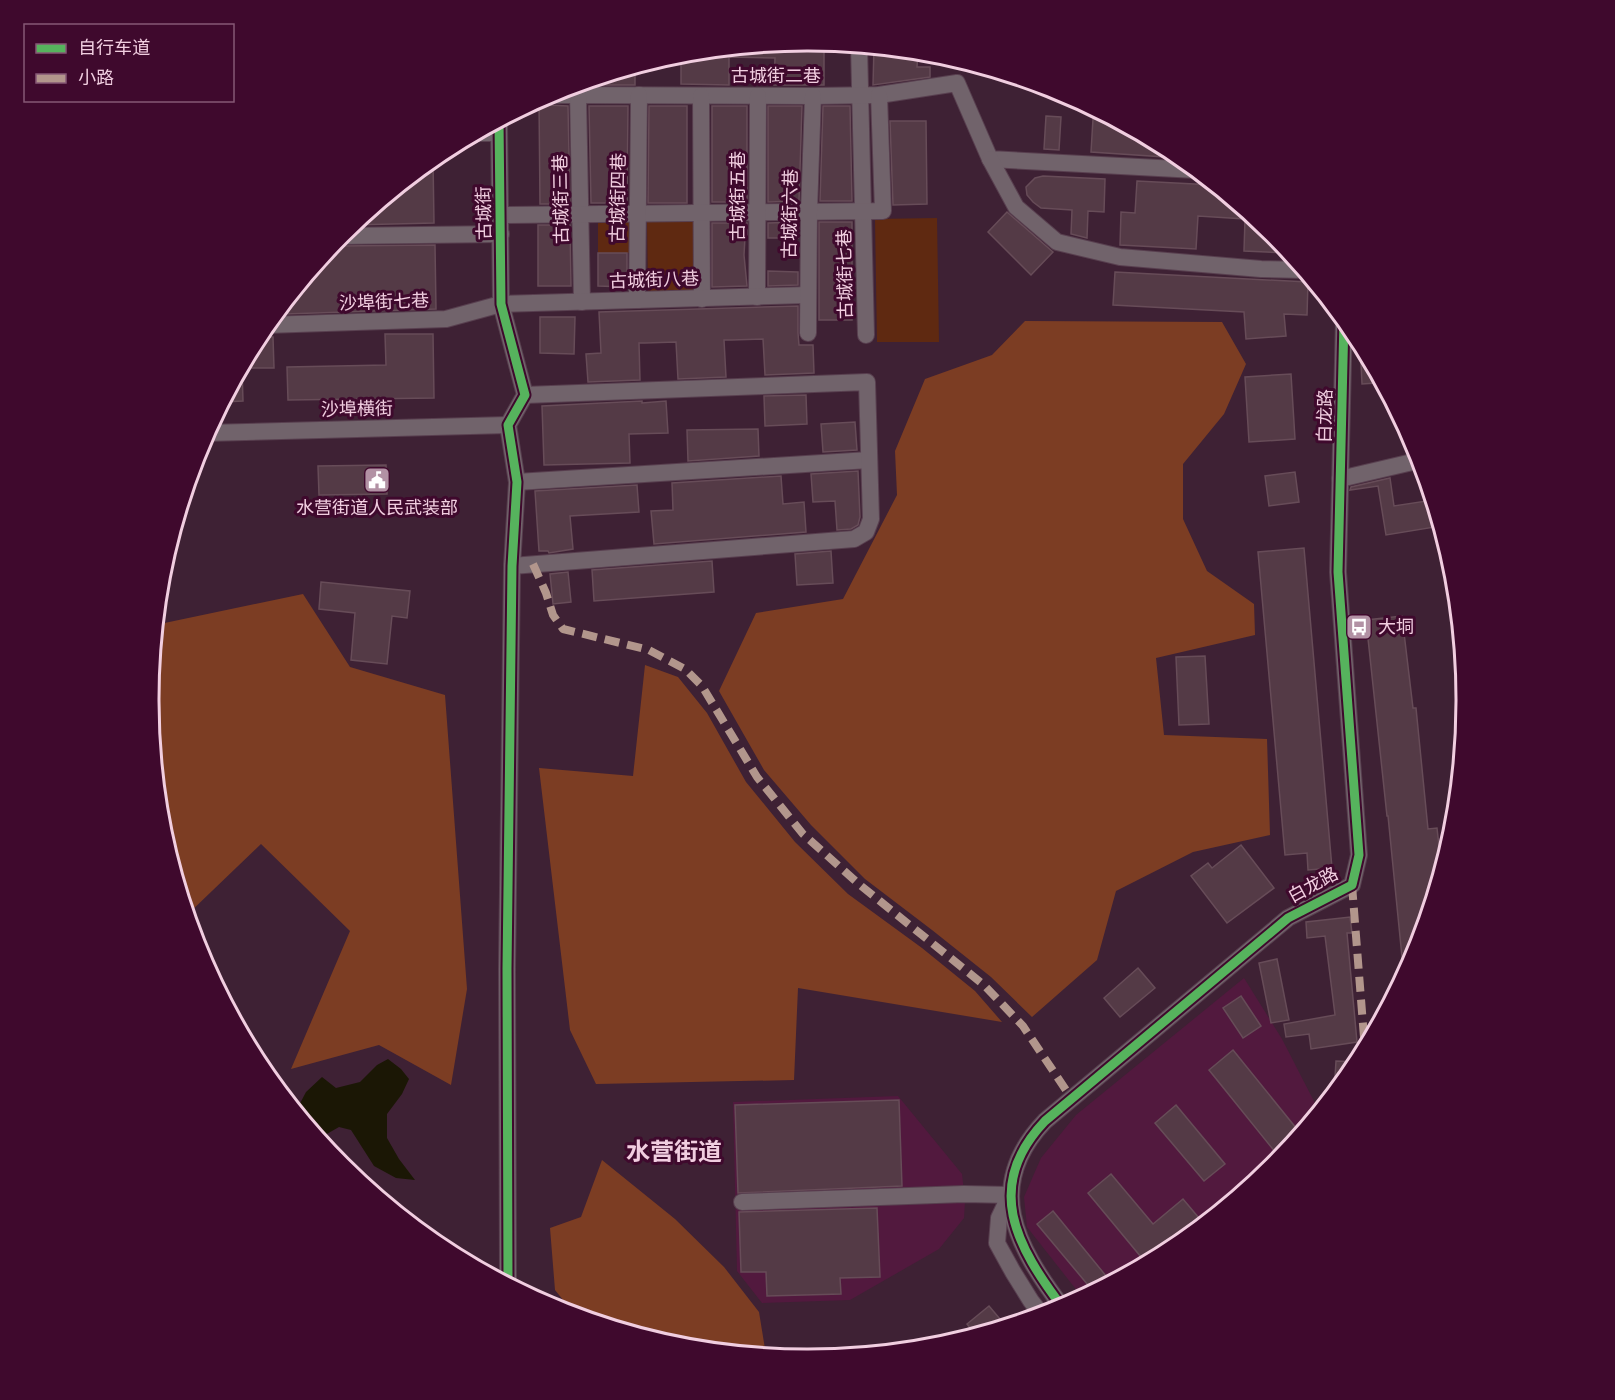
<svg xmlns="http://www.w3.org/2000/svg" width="1615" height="1400" font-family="Karla,'Noto Sans SC',sans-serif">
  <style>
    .built { fill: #52193e }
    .green { fill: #5f2911 }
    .forest { fill: #7c3d23 }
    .water { fill: #1b1705 }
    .building { fill: #543a46; stroke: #674c58; stroke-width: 1.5 }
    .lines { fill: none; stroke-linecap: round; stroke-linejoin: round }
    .minor-casing { stroke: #583f4f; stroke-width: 18 }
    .minor { stroke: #71636b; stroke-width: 16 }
    .quiet { stroke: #b2968c; stroke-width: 8; stroke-dasharray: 15 8; stroke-linecap: butt }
    .cycleway-casing { stroke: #3f092d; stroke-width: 13 }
    .cycleway { stroke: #56b35d; stroke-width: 9 }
    .labels { text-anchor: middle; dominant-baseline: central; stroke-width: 6; stroke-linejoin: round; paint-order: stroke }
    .street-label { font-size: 18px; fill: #f1cee0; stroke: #3f092d }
    .poi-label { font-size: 18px; fill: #f1cee0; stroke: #3f092d }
    .district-label { font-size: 24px; font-weight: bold; fill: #f1cee0; stroke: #3f092d }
    .rim { fill: none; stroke: #f1cee0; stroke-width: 3 }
  </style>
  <rect width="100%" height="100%" fill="#3e2134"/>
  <g class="built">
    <polygon points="1244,978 1282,1039 1319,1111 1274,1167 1174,1249 1082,1297 1027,1227 1024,1197 1041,1158 1076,1115"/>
    <polygon points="898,1096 962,1174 965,1201 964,1218 939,1249 850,1300 762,1303 737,1271 733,1102"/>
  </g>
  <g class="green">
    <polygon points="937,218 939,342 877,342 875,219"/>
    <polygon points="647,220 694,220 695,293 648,292"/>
    <polygon points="598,221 633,221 632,253 598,253"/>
  </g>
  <g class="forest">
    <polygon points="1025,321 1222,322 1246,364 1224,414 1183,464 1183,519 1207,571 1254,604 1255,635 1156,658 1164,735 1267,739 1270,835 1193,852 1116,891 1097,960 1032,1017 991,977 932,930 865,879 811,825 764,770 719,691 756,613 843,599 897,495 895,451 925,379 992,355"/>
    <polygon points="303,594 350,667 445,695 467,989 451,1085 379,1045 291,1069 350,931 261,844 187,915 161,828 148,700 155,625"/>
    <polygon points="645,665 678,677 707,713 746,782 795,842 848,894 922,948 975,991 1002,1022 798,988 794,1080 596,1084 570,1030 539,768 633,776"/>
    <polygon points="602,1160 675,1219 724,1267 759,1312 766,1355 679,1347 576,1316 555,1290 550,1228 581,1217"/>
  </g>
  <polygon class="water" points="388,1059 401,1069 409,1079 402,1094 387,1114 387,1138 399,1159 415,1180 396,1178 374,1166 351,1130 339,1127 325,1135 321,1142 296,1111 306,1092 322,1077 336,1088 360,1082 377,1065"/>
  <g class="building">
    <polygon points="808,40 824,42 824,85 774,85 775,58 729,57 729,85 681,84 681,53"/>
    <polygon points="874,47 918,51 917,67 930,67 930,77 873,85"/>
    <polygon points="635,67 635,85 575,85 621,71"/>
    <polygon points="539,100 542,104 547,105 568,106 570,204 540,204"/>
    <polygon points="589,106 628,106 627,203 591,203"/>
    <polygon points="649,106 687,106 687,203 648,203"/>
    <rect x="712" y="106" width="35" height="96"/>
    <polygon points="768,106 802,106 799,201 768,202"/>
    <polygon points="823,106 850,106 852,201 820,201"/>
    <polygon points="1046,116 1061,117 1059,150 1044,149"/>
    <polygon points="1093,119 1114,120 1174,152 1181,158 1091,152"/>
    <polygon points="890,121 926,121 927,204 893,205"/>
    <polygon points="433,159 434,223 352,225 379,202"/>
    <polygon points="1043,176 1105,179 1104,212 1088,211 1087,238 1071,234 1072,210 1041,208 1033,202 1027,195 1026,187 1035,178"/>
    <polygon points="1137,181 1214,185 1274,234 1290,253 1244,251 1245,219 1198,216 1196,249 1120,245 1121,212 1135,213"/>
    <polygon points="1007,212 1053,252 1031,275 988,232"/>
    <polygon points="798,222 798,238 768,238 768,223"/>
    <rect x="819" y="222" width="33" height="98"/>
    <polygon points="712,223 747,223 747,237 745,237 744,255 747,286 712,287"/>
    <polygon points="538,225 570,225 571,286 538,286"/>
    <polygon points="333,244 339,246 435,245 436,309 285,314 285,302"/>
    <polygon points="598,253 627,253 627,287 598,286"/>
    <polygon points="768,271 798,272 798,285 768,286"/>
    <polygon points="1115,272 1308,282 1307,315 1284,314 1286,336 1246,339 1244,312 1113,305"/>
    <polygon points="798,306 798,333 799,345 813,345 814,373 765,375 763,339 731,340 724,340 726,377 678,379 676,342 645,343 639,343 640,380 588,382 586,354 601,353 599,312"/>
    <polygon points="540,317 575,317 574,354 540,353"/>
    <polygon points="385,334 433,334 434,398 288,400 287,367 386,365"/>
    <polygon points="257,337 273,337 274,368 242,368 243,401 223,402"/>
    <polygon points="1360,341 1375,369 1376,383 1362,384"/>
    <polygon points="1291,374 1295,439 1249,442 1245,377"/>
    <polygon points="806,395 807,424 765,426 764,396"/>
    <polygon points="642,401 642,403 666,401 668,433 629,434 630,463 544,465 542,406"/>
    <polygon points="855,422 857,450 823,452 821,424"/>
    <polygon points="758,429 759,456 688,461 687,430"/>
    <polygon points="386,465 387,494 319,495 318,466"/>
    <polygon points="858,471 860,517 858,525 851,529 837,530 835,501 813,502 811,474"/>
    <polygon points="1295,472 1299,502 1269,506 1265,476"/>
    <polygon points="781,476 783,504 804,502 806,532 654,544 651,511 673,510 672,483"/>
    <polygon points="1390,478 1394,506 1433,500 1441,526 1386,535 1378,486 1350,490 1351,487"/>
    <polygon points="637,485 639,512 570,516 573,549 549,553 548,551 539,551 535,491"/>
    <polygon points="1304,548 1332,868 1308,870 1307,853 1285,855 1258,552"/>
    <polygon points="831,551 833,583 797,585 795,554"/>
    <polygon points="712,561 714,592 594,601 592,570"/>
    <polygon points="568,572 571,602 553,604 550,574"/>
    <polygon points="321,582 410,591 407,618 392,616 387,664 351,660 355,613 319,609"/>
    <polygon points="1402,616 1413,708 1416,708 1428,829 1437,828 1441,864 1444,864 1417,953 1404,977 1388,816 1387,816 1366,620"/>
    <polygon points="1205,656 1209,724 1179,725 1176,657"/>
    <polygon points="1241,845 1274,888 1227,923 1191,876 1208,863 1212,868"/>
    <polygon points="1350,917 1352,933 1347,933 1357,1042 1311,1049 1309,1034 1286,1037 1284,1024 1335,1015 1325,936 1307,938 1306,922"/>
    <polygon points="1277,959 1289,1020 1271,1023 1259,963"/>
    <polygon points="1138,968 1155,988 1120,1017 1104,998"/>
    <polygon points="1241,996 1261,1026 1243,1038 1223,1008"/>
    <polygon points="1233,1050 1301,1134 1280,1158 1209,1070"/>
    <polygon points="1336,1061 1358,1062 1334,1093"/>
    <polygon points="899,1100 902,1186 738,1193 735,1105"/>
    <polygon points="1176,1105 1225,1164 1204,1181 1155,1123"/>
    <polygon points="1111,1174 1153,1224 1183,1199 1204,1224 1174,1249 1146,1263 1088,1193"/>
    <polygon points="877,1208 880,1277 840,1278 841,1294 767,1296 766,1272 741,1272 739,1212"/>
    <polygon points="1053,1211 1111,1282 1093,1291 1037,1224"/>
    <polygon points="989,1306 1006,1326 976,1335 967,1324"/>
  </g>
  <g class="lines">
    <defs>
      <g id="minor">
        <polyline points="859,46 866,335"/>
        <polyline points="548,95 813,96 879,95 957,83 990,159 1196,170"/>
        <polyline points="578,95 582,302"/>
        <polyline points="701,96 702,299"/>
        <polyline points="499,121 501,304 525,395 508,425 517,482 512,566 507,969 508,1284"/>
        <polyline points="476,133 499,133"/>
        <polyline points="990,159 1016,207 1057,242 1120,257 1261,269 1304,270"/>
        <polyline points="500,215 883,211 879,95"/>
        <polyline points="339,236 501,234"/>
        <polyline points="757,297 758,96"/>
        <polyline points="637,300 639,95"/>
        <polyline points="266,325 446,319 501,304 808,295"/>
        <polyline points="808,333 809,212 813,96"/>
        <polyline points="206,433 508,425"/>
        <polyline points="1340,479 1421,460"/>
        <polyline points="517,482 869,460"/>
        <polyline points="512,566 854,539 866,532 871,519 867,382 525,395"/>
        <polyline points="742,1202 964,1194 1010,1195 999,1218 997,1243 1013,1272 1031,1301 1042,1315"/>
        <path d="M1063,1308c-47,-62 -80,-122 -18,-187l243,-203 64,-33 7,-30 -21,-283 6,-253"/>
      </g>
    </defs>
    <use href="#minor" class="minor-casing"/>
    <use href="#minor" class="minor"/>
    <g class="quiet">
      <polyline points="533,564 546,593 553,615 563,629 649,650 685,669 702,686 757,777 803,834 860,885 984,985 1023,1026 1072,1099"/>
      <polyline points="1352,885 1365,1050"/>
    </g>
    <defs>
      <g id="cycleway">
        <polyline points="499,121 501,304 525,395 508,425 517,482 512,566 507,969 508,1284"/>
        <path d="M1063,1308c-47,-62 -80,-122 -18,-187l243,-203 64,-33 7,-30 -21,-283 6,-253"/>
      </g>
    </defs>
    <use href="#cycleway" class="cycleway-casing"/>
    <use href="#cycleway" class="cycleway"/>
  </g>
  <defs>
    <symbol id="civic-square" viewBox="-11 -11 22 22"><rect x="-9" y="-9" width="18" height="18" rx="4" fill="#b291a4" stroke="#3f092d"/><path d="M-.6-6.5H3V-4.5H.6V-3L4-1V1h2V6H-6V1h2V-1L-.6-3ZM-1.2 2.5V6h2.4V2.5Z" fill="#fff"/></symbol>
    <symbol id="bus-square" viewBox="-11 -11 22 22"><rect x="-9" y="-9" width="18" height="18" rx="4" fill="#b291a4" stroke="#3f092d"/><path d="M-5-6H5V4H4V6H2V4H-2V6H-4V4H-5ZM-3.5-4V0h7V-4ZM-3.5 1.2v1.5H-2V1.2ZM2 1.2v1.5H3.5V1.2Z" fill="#fff"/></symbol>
  </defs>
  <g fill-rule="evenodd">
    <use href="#civic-square" x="362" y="465" width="30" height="30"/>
    <use href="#bus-square" x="1344" y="612" width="30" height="30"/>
  </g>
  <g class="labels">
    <g class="street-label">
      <text x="776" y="76">古城街二巷</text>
      <text transform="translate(738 196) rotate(-90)">古城街五巷</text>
      <text transform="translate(618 198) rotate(-89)">古城街四巷</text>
      <text transform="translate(561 199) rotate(-91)">古城街三巷</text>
      <text transform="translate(484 213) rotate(-91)">古城街</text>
      <text transform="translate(790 214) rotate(-89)">古城街六巷</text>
      <text transform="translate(845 274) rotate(-91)">古城街七巷</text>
      <text transform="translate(654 280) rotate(-2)">古城街八巷</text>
      <text transform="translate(384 302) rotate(-2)">沙埠街七巷</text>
      <text transform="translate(357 409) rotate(-1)">沙埠横街</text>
      <text transform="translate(1325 416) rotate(-89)">白龙路</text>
      <text transform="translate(1313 885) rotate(-29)">白龙路</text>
    </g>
    <g class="poi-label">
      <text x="377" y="508">水营街道人民武装部</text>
      <text x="1378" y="627" text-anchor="start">大垌</text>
    </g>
    <g class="district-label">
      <text x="674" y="1152">水营街道</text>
    </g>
  </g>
  <path d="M0 0H1615V1400H0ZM807 51H808A648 648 0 0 1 1456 699V701A648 648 0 0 1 808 1349H807A648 648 0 0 1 159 701V699A648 648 0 0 1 807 51Z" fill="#3f092d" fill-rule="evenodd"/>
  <path class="rim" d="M807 51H808A648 648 0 0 1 1456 699V701A648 648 0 0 1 808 1349H807A648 648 0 0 1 159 701V699A648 648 0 0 1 807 51Z"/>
  <rect x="24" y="24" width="210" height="78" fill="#3f092d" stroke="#865875" stroke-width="1.5"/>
  <rect x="36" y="44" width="30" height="9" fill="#56b35d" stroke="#865875" stroke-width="1.5"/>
  <text x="78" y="54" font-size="18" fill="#f1cee0">自行车道</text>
  <rect x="36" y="74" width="30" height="9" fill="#b2968c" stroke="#865875" stroke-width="1.5"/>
  <text x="78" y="84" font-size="18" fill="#f1cee0">小路</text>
</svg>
